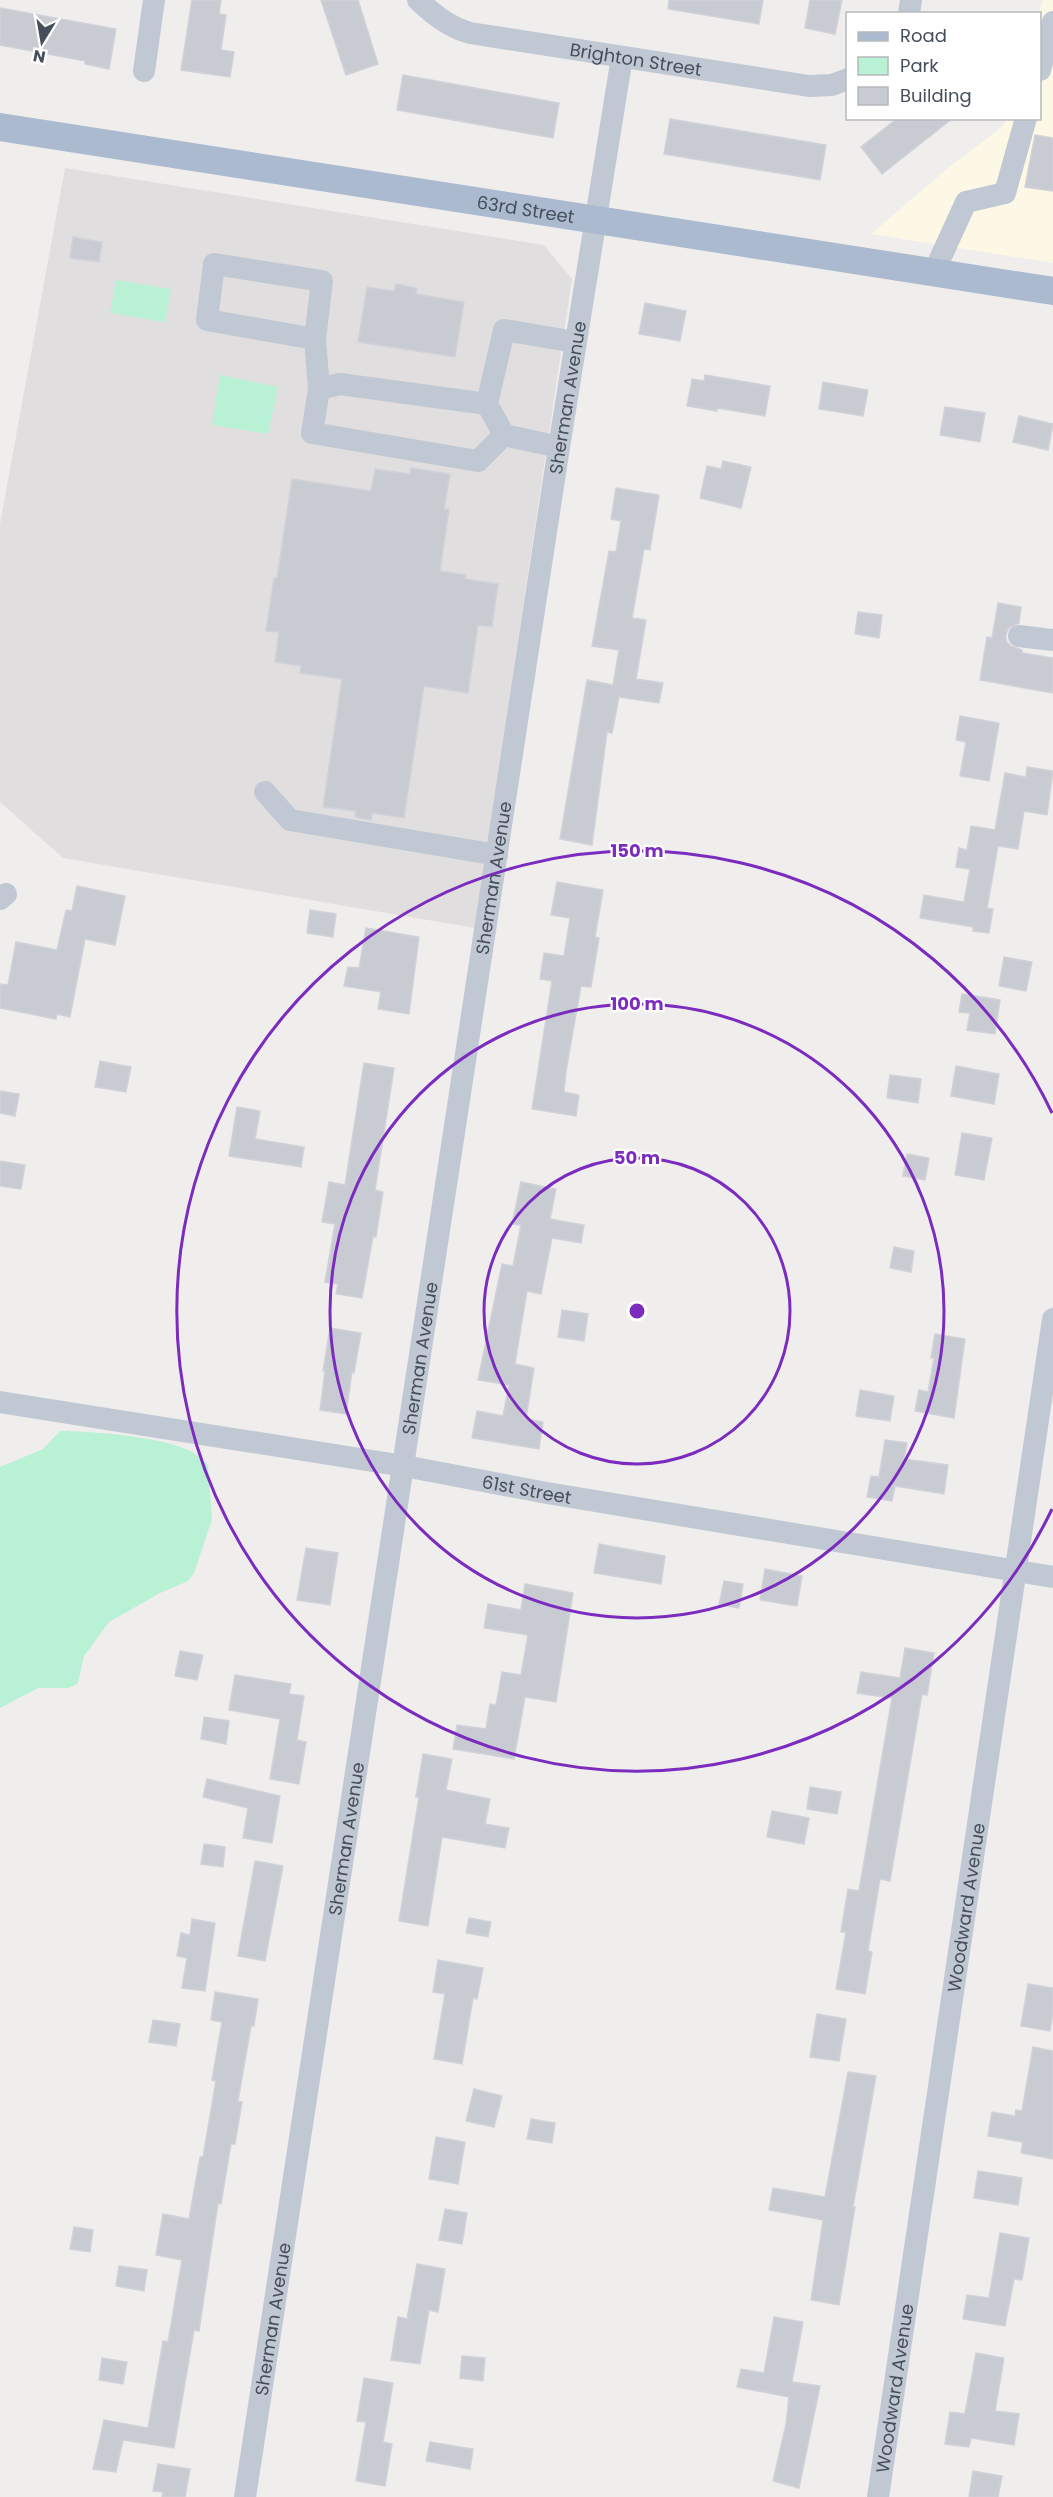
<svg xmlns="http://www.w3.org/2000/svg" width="1053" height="2497" font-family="Poppins,sans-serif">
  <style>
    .commercial { fill: #fcf8e5 }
    .education { fill: #e1dedf }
    .green { fill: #b8f1d3 }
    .building { fill: #c9cbd3; stroke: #d1d2d9; stroke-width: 1.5 }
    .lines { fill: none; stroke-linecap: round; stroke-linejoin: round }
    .minor { stroke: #c0c8d3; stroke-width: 22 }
    .major { stroke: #abbace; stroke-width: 28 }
    .ring { fill: none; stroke: #7b2cbf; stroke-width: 3 }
    .labels { text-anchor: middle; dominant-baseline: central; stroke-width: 4.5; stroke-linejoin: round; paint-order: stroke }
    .street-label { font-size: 18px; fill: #454f5b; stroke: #fff }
    .centre { fill: #7b2cbf; stroke: #fff; stroke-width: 3 }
    .ring-label { font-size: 18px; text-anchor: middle; font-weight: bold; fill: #7b2cbf; stroke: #fff; stroke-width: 4.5; stroke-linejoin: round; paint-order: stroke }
  </style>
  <rect width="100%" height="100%" fill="#f0eded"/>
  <polygon class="commercial" points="1043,0 1053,0 1053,263 871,234 948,168 1003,126 1006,119 1040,118 1038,13"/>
  <polygon class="education" points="65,168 544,245 572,279 475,928 63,858 0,802 0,524"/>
  <g class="green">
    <polygon points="116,280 171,289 165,322 110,313"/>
    <polygon points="220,375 278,387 268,434 212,425"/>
    <path d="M60,1431c32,0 108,6 134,22 5,3 9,8 14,12l4,54 -18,54 -6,8 -28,12 -51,29 -25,34 -6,27 -9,5h-31l-38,20v-241l43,-18z"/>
  </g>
  <g class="building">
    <polygon points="192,0 221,0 219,14 226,15 221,50 234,52 230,77 181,70"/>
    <polygon points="321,0 358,0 378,64 346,75"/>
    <polygon points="669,0 763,0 759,24 668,9"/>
    <polygon points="810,0 842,0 835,34 805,28"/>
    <polygon points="0,8 116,29 109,69 85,64 85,61 0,45"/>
    <polygon points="403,75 559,103 553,138 397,110"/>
    <polygon points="898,118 953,118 882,174 861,147"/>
    <polygon points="670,119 826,145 820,180 664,154"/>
    <polygon points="1035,135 1053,138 1053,191 1025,187"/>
    <polygon points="73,237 102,242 99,262 70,258"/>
    <polygon points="396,284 417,288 416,294 464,302 455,357 358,342 367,287 394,291"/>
    <polygon points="645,303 686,311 680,341 639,334"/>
    <polygon points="705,375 770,386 765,416 717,408 717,411 687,406 692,379 704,381"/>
    <polygon points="823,382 868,390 863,416 819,409"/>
    <polygon points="945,407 985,413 980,442 940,435"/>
    <polygon points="1019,416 1053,424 1048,450 1013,442"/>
    <polygon points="723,461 751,467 741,508 700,498 707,466 721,469"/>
    <polygon points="411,468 450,474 444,509 449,509 440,571 466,575 465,579 498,584 492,627 478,625 468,693 424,686 404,818 372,813 371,820 355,817 356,811 323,807 342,679 300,673 301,666 275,662 279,632 266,631 274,578 277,578 292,479 371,491 375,469 410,474"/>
    <polygon points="616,488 659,495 650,550 644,549 632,618 646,620 636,679 663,683 659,703 619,697 612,733 607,732 592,845 560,839 587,680 613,685 619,650 592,646 609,551 616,552 621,521 611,519"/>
    <polygon points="998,603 1021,607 1019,623 1009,628 1006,634 1006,641 1011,646 1022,650 1022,653 1053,658 1053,693 980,680 987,637 992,638"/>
    <polygon points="858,612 882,615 879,638 855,634"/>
    <polygon points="960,716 999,723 989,781 960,776 966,742 956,740"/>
    <polygon points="1027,767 1053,771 1047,815 1024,811 1018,849 998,846 987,908 993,909 989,933 973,931 973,927 920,918 924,895 964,902 970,869 956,867 959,848 967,850 971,826 995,830 1005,773 1026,777"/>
    <polygon points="557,882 603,890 595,937 599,938 591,987 581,986 566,1071 564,1092 579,1095 576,1116 532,1109 552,981 540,979 544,953 564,956 570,918 551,915"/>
    <polygon points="77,886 125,896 115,945 85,939 70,1017 57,1014 56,1019 0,1008 0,984 8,985 16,942 57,950 66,910 72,911"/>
    <polygon points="310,910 336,914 333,937 307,933"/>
    <polygon points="366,928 419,937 409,1014 378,1009 381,992 344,986 348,967 359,968"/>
    <polygon points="1004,957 1032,962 1026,991 999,986"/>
    <polygon points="962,994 1000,1000 995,1034 967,1030 970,1013 959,1012"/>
    <polygon points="100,1061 131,1067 126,1092 95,1087"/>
    <polygon points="364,1063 394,1068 375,1190 383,1192 376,1237 373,1236 362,1298 336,1294 338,1284 325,1282 335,1224 322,1222 329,1182 345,1185"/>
    <polygon points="956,1066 999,1074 994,1104 951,1096"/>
    <polygon points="890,1075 921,1079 918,1103 887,1098"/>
    <polygon points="0,1091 19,1094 15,1116 0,1113"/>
    <polygon points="237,1107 260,1111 255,1139 304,1147 301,1167 229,1156"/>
    <polygon points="962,1133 992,1138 984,1180 955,1175"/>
    <polygon points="907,1154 929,1158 925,1180 903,1176"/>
    <polygon points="0,1161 25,1165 21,1189 0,1186"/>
    <polygon points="521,1182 556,1189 550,1219 584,1225 581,1243 552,1238 541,1294 527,1291 515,1364 534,1368 526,1419 543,1422 539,1449 472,1438 477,1411 503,1416 509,1385 478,1380 502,1264 513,1266 521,1225 512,1224"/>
    <polygon points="894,1247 914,1251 911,1272 890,1268"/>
    <polygon points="562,1310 588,1314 584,1341 558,1337"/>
    <polygon points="330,1328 361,1333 354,1373 352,1372 346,1414 320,1410 325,1371 323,1371"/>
    <polygon points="935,1334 965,1339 954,1418 915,1411 919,1390 928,1392 934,1358 931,1358"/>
    <polygon points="860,1390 894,1396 890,1421 856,1416"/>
    <polygon points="885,1440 907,1443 904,1459 948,1465 944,1494 895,1486 892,1501 867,1497 871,1476 879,1477"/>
    <polygon points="599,1544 665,1556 661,1584 594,1573"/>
    <polygon points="306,1548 338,1553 330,1605 297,1600"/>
    <polygon points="765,1569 802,1576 797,1606 760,1600"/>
    <polygon points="724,1581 743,1584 739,1608 719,1605"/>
    <polygon points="525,1584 573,1593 556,1702 525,1697 514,1759 453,1749 457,1725 486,1729 490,1704 496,1705 502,1672 521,1675 528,1635 484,1628 488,1604 521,1610"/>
    <polygon points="905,1648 934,1653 927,1695 922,1694 890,1881 880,1879 868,1951 872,1952 865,1994 836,1989 846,1932 841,1932 848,1889 859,1891 892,1698 857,1693 861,1672 900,1678"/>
    <polygon points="180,1651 203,1655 197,1680 175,1676"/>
    <polygon points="235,1675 291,1684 289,1694 304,1696 297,1740 306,1742 299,1784 270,1779 280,1719 229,1710"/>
    <polygon points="204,1717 229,1721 226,1744 201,1739"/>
    <polygon points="423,1754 452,1759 446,1790 490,1799 485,1824 509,1828 505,1848 442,1837 428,1926 399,1921 419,1797 416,1797"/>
    <polygon points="207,1779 280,1796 272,1843 243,1838 248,1808 203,1797"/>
    <polygon points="810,1787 841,1792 837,1814 807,1809"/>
    <polygon points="772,1811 809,1818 804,1844 767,1837"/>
    <polygon points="204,1844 225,1847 223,1867 201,1864"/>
    <polygon points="255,1861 283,1866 265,1961 238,1956"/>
    <polygon points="469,1918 491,1922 488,1937 466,1933"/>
    <polygon points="192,1919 215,1923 205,1991 182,1988 187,1958 177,1956 181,1933 190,1935"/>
    <polygon points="438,1960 483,1968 477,1999 473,1998 462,2064 434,2059 445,1994 433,1992"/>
    <polygon points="1028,1984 1053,1988 1053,2013 1050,2031 1021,2026"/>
    <polygon points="215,1992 258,1999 254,2026 251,2026 238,2101 242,2102 235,2144 231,2144 221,2204 218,2203 199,2331 194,2330 174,2448 123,2440 116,2472 93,2469 104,2420 148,2428 163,2341 168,2342 182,2260 156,2255 163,2214 189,2219 200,2157 203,2157 216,2081 212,2080 222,2022 211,2020"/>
    <polygon points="817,2014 846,2019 839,2061 810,2057"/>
    <polygon points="153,2020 180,2024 176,2046 149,2042"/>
    <polygon points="1033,2047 1053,2051 1053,2159 1021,2153 1023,2142 988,2136 992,2112 1015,2116 1016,2110 1022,2111"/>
    <polygon points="848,2072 876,2076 853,2207 855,2207 839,2305 811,2300 823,2220 769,2210 773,2188 825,2197"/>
    <polygon points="474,2089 502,2096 494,2127 466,2121"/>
    <polygon points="531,2119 555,2123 552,2143 527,2139"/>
    <polygon points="436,2137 465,2142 458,2184 429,2179"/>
    <polygon points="978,2171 1022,2178 1018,2205 974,2198"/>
    <polygon points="445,2209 467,2213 462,2244 439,2240"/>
    <polygon points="74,2227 93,2230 90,2252 70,2249"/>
    <polygon points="1000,2233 1029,2238 1022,2280 1014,2279 1005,2326 963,2319 967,2295 989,2298"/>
    <polygon points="417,2264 445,2269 438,2312 429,2310 420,2364 391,2360 398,2317 407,2319"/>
    <polygon points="119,2266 147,2270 144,2291 116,2286"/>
    <polygon points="774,2317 803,2322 792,2382 820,2386 799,2488 773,2481 786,2424 789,2397 737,2387 741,2369 764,2373"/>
    <polygon points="976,2353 1004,2358 995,2411 1019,2414 1014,2445 971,2438 969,2447 945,2444 950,2412 965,2414"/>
    <polygon points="462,2356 485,2358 483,2381 460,2378"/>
    <polygon points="102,2358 127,2362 123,2384 99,2380"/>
    <polygon points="364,2378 393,2383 383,2442 392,2444 385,2486 356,2481 366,2422 357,2421"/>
    <polygon points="430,2442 473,2449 470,2469 426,2461"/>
    <polygon points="158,2464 190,2469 185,2497 162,2497 163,2492 153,2491"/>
    <polygon points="973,2471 1002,2476 998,2497 969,2497"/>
  </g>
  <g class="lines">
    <g class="minor">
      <path id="s1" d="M418,0c16,15 31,27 52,33l339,53 23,-1 16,-6"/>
      <polyline points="909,14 911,0"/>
      <polyline points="1040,70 1053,22"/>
      <polyline points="144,71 154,0"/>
      <polyline points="934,272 966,202 1005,193 1026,118"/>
      <polyline points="315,339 207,320 214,264 322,281 315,339 319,389"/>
      <polyline points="487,404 340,384 319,389 312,433 478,461 504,435"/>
      <polyline points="559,447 504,435 487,404 504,330 575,342"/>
      <polyline points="1019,636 1053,640"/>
      <polyline points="265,792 290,820 497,855"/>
      <polyline points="0,899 6,894"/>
      <path id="s2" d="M0,1402l404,64 143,27 506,84"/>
      <path id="s3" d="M245,2497l314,-2050 63,-390"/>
      <path id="s4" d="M878,2497l175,-1178"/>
    </g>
    <path class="major" id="s5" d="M0,127l1053,164"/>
  </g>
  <g class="ring">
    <circle cx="637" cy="1311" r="153"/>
    <circle cx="637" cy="1311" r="307"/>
    <path d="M1052 1509A460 460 0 1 1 1052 1113"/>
  </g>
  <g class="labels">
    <g class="street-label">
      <text stroke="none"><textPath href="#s1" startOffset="230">Brighton Street</textPath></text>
      <text stroke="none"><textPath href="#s5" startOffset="532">63rd Street</textPath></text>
      <text stroke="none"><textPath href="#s3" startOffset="2124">Sherman Avenue</textPath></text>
      <text stroke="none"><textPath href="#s3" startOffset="1638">Sherman Avenue</textPath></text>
      <text stroke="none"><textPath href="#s3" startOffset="1152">Sherman Avenue</textPath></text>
      <text stroke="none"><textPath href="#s2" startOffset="534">61st Street</textPath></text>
      <text stroke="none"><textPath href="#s3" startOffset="666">Sherman Avenue</textPath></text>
      <text stroke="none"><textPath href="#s4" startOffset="596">Woodward Avenue</textPath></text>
      <text stroke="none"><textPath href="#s3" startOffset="180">Sherman Avenue</textPath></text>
      <text stroke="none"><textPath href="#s4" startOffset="110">Woodward Avenue</textPath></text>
    </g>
  </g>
  <circle cx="637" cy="1311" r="9" class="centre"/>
  <g class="ring-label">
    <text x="637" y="857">150 m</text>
    <text x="637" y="1010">100 m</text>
    <text x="637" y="1164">50 m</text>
  </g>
  <rect x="846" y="12" width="195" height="108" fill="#ffffff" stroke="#b5b9bd" stroke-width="1.5"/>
  <rect x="858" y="32" width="30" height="9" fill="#abbace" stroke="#b5b9bd" stroke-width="1.5"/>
  <text x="900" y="42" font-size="18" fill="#454f5b">Road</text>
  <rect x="858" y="57" width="30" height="18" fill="#b8f1d3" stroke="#b5b9bd" stroke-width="1.5"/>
  <text x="900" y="72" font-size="18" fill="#454f5b">Park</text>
  <rect x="858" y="87" width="30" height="18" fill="#c9cbd3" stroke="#b5b9bd" stroke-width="1.5"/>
  <text x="900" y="102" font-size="18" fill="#454f5b">Building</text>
  <g transform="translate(42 42) rotate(191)" stroke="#ffffff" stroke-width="4.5" paint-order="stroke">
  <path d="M0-4.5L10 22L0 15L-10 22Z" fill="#454f5b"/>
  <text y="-9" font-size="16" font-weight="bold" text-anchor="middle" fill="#454f5b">N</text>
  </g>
</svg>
